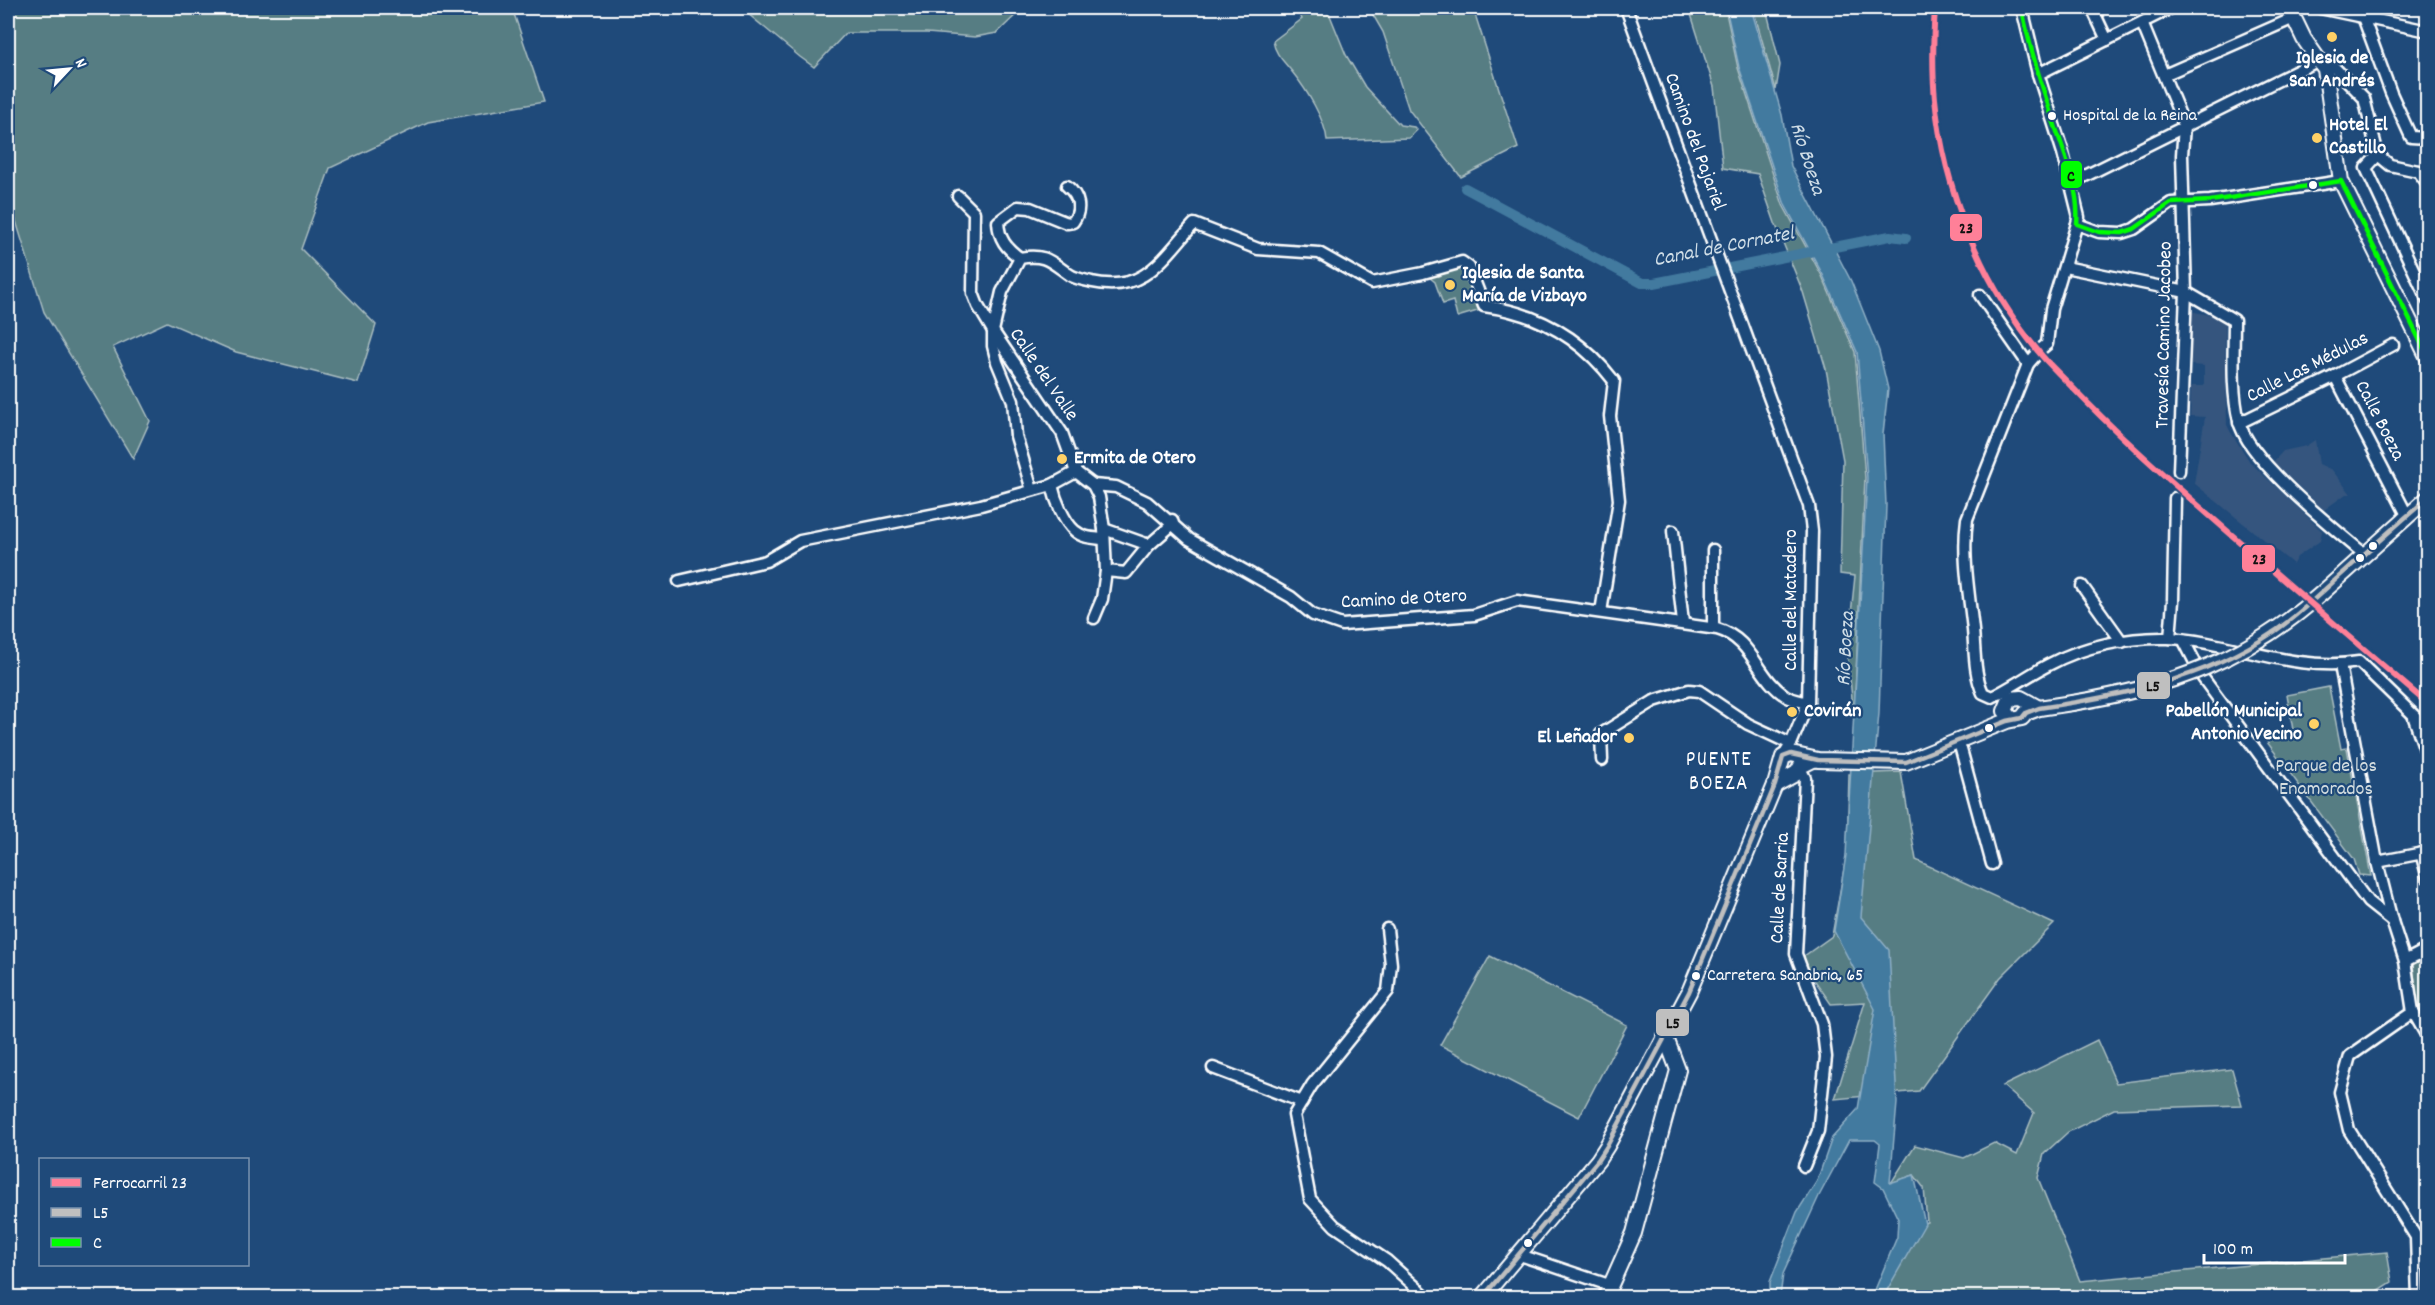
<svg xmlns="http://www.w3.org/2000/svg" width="2435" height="1305" font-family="Dekko,sans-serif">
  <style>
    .built { fill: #34557e }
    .green { fill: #577d83; stroke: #abbec1; stroke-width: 1.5 }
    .water { fill: #437a9f; stroke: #8eafc5; stroke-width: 1.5 }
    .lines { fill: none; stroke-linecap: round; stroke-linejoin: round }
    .canal { stroke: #437a9f; stroke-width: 10 }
    .street-casing { stroke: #fff; stroke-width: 15 }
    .secondary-casing { stroke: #fff; stroke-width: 18 }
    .street { stroke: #1f4a7a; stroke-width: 10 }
    .secondary { stroke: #1f4a7a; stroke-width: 14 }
    .secondary-bridge-casing { stroke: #fff; stroke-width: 18; stroke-linecap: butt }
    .secondary-bridge { stroke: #1f4a7a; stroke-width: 14 }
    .bus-1-casing { stroke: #1f4a7a; stroke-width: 9 }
    .bus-2-casing { stroke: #1f4a7a; stroke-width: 9 }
    .bus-1 { stroke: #bfbfbf; stroke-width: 4.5 }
    .bus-2 { stroke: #0f0; stroke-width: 4.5 }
    .rail-1-casing { stroke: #1f4a7a; stroke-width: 10 }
    .rail-1 { stroke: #ff8098; stroke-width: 6 }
    .poi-dot { fill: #ffd166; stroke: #1f4a7a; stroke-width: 2 }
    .bus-dot { fill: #fff; stroke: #1f4a7a; stroke-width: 2 }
    .labels { text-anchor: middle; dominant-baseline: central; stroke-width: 4.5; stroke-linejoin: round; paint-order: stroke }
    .bus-label { font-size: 18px; fill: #fff; stroke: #1f4a7a; text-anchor: start }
    .poi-label { font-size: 20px; font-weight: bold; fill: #fff; stroke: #1f4a7a; text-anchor: start }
    .street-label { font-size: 20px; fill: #fff; stroke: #1f4a7a }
    .park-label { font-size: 20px; fill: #d5dee0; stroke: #1f4a7a }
    .water-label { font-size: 21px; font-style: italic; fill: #d0dee7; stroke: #1f4a7a }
    .neighbourhood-label { font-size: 21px; letter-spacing: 1.5px; fill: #fff; stroke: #1f4a7a }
    .line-badge { stroke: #1f4a7a; stroke-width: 2 }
    .pale-badge-label { font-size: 16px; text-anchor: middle; font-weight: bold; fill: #111 }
  </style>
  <rect width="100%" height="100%" fill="#1f4a7a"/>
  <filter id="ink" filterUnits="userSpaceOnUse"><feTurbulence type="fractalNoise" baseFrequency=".0167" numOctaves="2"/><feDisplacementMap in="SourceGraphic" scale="12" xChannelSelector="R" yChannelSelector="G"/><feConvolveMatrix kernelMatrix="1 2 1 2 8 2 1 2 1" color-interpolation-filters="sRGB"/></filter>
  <g filter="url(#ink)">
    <g class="built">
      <polygon points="2190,311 2225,318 2227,425 2230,431 2250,462 2322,531 2320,541 2297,557 2293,564 2194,483 2205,417 2190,416 2191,386 2204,386 2204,366 2191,365"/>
      <polygon points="2315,440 2319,464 2332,470 2351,494 2346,494 2324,510 2273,462 2283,451 2306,446"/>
    </g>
    <g class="green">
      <polygon points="8,8 512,8 544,102 428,122 330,168 301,249 376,325 358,383 236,352 167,322 113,347 150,421 133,459 44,312 8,195"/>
      <polygon points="741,8 1023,8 997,33 975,37 927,33 846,33 814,67 800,57"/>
      <path d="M1296,8h31l19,47 19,32 35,38 14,2 3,3 -8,8 -82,3c-1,-20 -21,-52 -34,-68 -8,-11 -18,-18 -20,-32l29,-22z"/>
      <polygon points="1369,8 1473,8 1518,148 1461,177 1409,110 1383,32"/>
      <polygon points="1689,8 1725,8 1738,68 1783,205 1822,276 1855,352 1865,478 1854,716 1847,652 1855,576 1840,574 1843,460 1826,369 1803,292 1775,223 1758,174 1723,168 1714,87"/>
      <polygon points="1753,8 1766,8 1780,65 1776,90"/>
      <polygon points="1461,264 1472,286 1481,310 1457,317 1453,301 1443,304 1435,282 1429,277"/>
      <polygon points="2329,687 2341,749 2347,748 2371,876 2359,875 2354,859 2267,742 2293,730 2287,695"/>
      <polygon points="1901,772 1916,860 2054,924 2000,978 1919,1091 1835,1099 1865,1002 1831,1004 1800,959 1832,936 1847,852 1849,774"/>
      <polygon points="2427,954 2427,1027 2418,1012 2413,964"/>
      <polygon points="1490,956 1627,1025 1579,1117 1440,1045"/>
      <polygon points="2097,1040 2116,1083 2232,1069 2242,1105 2114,1109 2068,1132 2044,1154 2038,1178 2080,1281 2387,1252 2392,1282 2367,1298 1884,1298 1914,1226 1927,1222 1924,1188 1914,1175 1891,1183 1915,1145 1964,1158 1994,1143 2017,1155 2034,1113 2003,1086"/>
    </g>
    <polygon class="water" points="1726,8 1751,8 1782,115 1791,166 1851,281 1879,351 1888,389 1883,434 1886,505 1879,713 1861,917 1889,950 1897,1103 1890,1183 1914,1175 1925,1224 1883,1297 1872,1297 1897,1237 1898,1219 1883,1188 1875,1182 1880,1144 1875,1140 1849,1140 1819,1196 1783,1274 1780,1297 1770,1297 1770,1282 1797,1212 1817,1181 1832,1138 1858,1109 1875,1009 1834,931 1846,855 1867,478 1857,352 1823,275 1785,205 1739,67"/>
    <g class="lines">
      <polyline class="canal" points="1465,188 1642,283 1654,283 1890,236 1906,238"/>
      <defs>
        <g id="street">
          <polyline points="1626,8 1809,506 1812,531 1808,703 1791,744 1783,757"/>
          <polyline points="2022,8 2038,74 2063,153 2079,217 2051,309 2047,344 2041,349"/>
          <polyline points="2092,8 2107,40"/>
          <polyline points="2320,8 2428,31"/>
          <polyline points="2363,17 2391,93 2411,137 2428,138"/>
          <polyline points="2142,23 2184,125 2182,155 2186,292 2179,471"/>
          <polyline points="2319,59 2330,63 2364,98 2378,155 2390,165 2418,171"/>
          <polyline points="2038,74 2171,8"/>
          <polyline points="2164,75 2294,18"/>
          <polyline points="2378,155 2366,168 2428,301"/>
          <polyline points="2418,171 2428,184"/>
          <polyline points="2071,183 2311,64"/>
          <polyline points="958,196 974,212 973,293 978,306 993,331 1062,433 1076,472"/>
          <polyline points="2077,224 2099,232 2122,233 2134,229 2171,203 2210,201 2341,181"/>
          <path d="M1020,258c-14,-10 -21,-19 -22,-36l20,-15 12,1 37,15 6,-1c9,-13 6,-26 -6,-36"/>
          <path d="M2065,267l121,25 48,28c0,33 -3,69 5,101 8,38 94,107 125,133"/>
          <polyline points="1980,295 2028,364"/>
          <path d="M2035,356l-7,8 -61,155c-5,36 2,74 6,111 2,21 1,44 10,63l9,4c20,-10 37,-22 56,-32 35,-19 81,-28 120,-27 64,3 126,35 191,24l69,67"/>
          <polyline points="2335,376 2407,515"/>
          <polyline points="2239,423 2335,376 2393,345"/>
          <path d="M1052,485c3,14 12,37 23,46 8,7 18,7 28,8"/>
          <path d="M1093,485l23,2 31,15 42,37 102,58 22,18 29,10 132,-10 43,-14 200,28c36,10 40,49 69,67 6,4 15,5 22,7"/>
          <path d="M1032,490l-16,-54 -3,-35 -16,-39 -4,-16v-15l9,-39 18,-34c25,-5 31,4 50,17 6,4 15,5 22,7 52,12 71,-24 102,-58l64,25 61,4 53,30 51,-10 39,-11 7,5 15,39c55,7 97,32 130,75l-4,35 9,84 -18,112"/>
          <polyline points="1104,529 1149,545"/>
          <polyline points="1673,531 1683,623"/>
          <polyline points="1713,550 1713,628"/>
          <polyline points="1106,571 1126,573 1149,545 1173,524 1172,520"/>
          <polyline points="679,581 766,561 800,541 981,505 1052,485 1076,472 1093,485 1099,497 1104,529 1106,571 1102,599 1094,618"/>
          <polyline points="2082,586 2122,642"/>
          <polyline points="2170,638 2173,601 2175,498"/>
          <polyline points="2184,641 2203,678 2368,902 2392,921"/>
          <polyline points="2340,665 2377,862 2392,921 2405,961 2413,1012 2428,1038"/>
          <polyline points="2414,718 2428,758"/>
          <polyline points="1959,742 1992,864"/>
          <polyline points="1602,760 1601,734 1654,701 1689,690 1699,691 1748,724 1791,744"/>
          <polyline points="1800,768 1805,778 1796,954 1822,1024 1826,1057 1818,1131 1804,1166"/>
          <polyline points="2421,853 2428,878"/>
          <polyline points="2377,862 2428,852"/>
          <polyline points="1387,929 1391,964 1388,991 1312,1085 1294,1115 1310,1199 1335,1226 1387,1261 1428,1298"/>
          <polyline points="2405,961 2428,949"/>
          <polyline points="2413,1012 2350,1056 2340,1092 2349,1130 2416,1237 2418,1298"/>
          <polyline points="1213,1068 1302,1102"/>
          <polyline points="1517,1254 1609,1285"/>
        </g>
        <g id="secondary">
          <polyline points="2289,8 2304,39 2325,69 2341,181 2428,358"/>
          <polyline points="2322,593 2428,498"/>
          <polyline points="2012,719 2005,711 2010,699 2021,698 2039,708"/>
          <polyline points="1775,785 1797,773 1801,766 1813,760"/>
          <polyline points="1482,1298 1598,1160 1607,1146 1689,992 1775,785 1783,757 1791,754 1818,760 1906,762 2007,721 2022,718 2026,713 2039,708 2072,703"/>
          <polyline points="1605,1298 1634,1233 1678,1070 1666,1038"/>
        </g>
      </defs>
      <use href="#street" class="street-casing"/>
      <use href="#secondary" class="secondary-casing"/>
      <use href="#street" class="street"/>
      <use href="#secondary" class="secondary"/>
      <defs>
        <path id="secondary-bridge" d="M2072,703c99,-16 175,-43 250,-110"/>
      </defs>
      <use href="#secondary-bridge" class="secondary-bridge-casing"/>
      <use href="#secondary-bridge" class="secondary-bridge"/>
      <defs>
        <path id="bus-1" d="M1482,1298l116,-138 9,-14 82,-154 86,-207 8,-28 8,-3 27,6 88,2 101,-41 15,-3 4,-5 13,-5c81,-12 164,-28 233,-75 22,-14 40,-32 60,-50 31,-28 63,-57 96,-85"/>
        <path id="bus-2" d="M2022,8c7,38 19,75 31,112 11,33 27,69 24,104l22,8 23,1 12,-4 37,-26 39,-2 131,-20 87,176"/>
      </defs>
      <use href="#bus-1" class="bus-1-casing"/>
      <use href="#bus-2" class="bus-2-casing"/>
      <use href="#bus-1" class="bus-1"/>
      <use href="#bus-2" class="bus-2"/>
      <defs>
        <path id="rail-1" d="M1935,8c-2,30 -3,60 0,91 9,90 45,182 103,252 10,13 23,24 34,36 41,43 85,82 129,121 75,66 151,131 227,196"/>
      </defs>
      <use href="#rail-1" class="rail-1-casing"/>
      <use href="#rail-1" class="rail-1"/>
    </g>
  </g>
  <g class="poi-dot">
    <circle cx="2332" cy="37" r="6"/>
    <circle cx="2317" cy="138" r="6"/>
    <circle cx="1450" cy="285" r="6"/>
    <circle cx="1062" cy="459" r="6"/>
    <circle cx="1792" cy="712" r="6"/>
    <circle cx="2314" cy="724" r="6"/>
    <circle cx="1629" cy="738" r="6"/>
  </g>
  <g class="bus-dot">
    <circle cx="2052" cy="116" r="5"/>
    <circle cx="2313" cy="185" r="5"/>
    <circle cx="2373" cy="546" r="5"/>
    <circle cx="2360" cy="558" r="5"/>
    <circle cx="1989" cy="728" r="5"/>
    <circle cx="1696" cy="976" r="5"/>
    <circle cx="1528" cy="1243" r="5"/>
  </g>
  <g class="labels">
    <g class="bus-label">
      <text x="2063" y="116">Hospital de la Reina</text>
      <text x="1707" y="976">Carretera Sanabria, 65</text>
    </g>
    <g class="poi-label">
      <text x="2332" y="59" text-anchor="middle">Iglesia de<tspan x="2332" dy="23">San Andrés</tspan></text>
      <text x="2329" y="126">Hotel El<tspan x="2329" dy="23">Castillo</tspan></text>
      <text x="1462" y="274">Iglesia de Santa<tspan x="1462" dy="23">María de Vizbayo</tspan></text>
      <text x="1074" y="459">Ermita de Otero</text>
      <text x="1804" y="712">Covirán</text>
      <text x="2302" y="712" text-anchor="end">Pabellón Municipal<tspan x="2302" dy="23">Antonio Vecino</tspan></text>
      <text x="1617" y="738" text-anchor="end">El Leñador</text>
    </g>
    <g class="street-label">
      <text transform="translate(1694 142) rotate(70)">Camino del Pajariel</text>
      <text transform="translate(2165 335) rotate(-89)">Travesía Camino Jacobeo</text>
      <text transform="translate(2308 368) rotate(-27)">Calle Las Médulas</text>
      <text transform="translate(1043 375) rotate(56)">Calle del Valle</text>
      <text transform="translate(2379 421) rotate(63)">Calle Boeza</text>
      <text transform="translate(1404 600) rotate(-3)">Camino de Otero</text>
      <text transform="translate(1792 600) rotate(-90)">Calle del Matadero</text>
      <text transform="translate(1781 888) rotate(-87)">Calle de Sarria</text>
    </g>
    <g class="park-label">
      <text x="2326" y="767">Parque de los<tspan x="2326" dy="23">Enamorados</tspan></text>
    </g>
    <g class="water-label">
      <text transform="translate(1806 159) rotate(72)">Río Boeza</text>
      <text transform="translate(1724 248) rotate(-11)">Canal de Cornatel</text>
      <text transform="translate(1847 649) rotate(-87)">Río Boeza</text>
    </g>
    <g class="neighbourhood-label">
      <text x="1719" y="761">PUENTE<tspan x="1719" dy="24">BOEZA</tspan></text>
    </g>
  </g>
  <g class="line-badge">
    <rect x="2060" y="160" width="23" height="29" rx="6" fill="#0f0"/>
    <rect x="1949" y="213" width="34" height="29" rx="6" fill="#ff8098"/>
    <rect x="2241" y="544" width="35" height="29" rx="6" fill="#ff8098"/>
    <rect x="2136" y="671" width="35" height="29" rx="6" fill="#bfbfbf"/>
    <rect x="1655" y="1008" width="35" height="29" rx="6" fill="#bfbfbf"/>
  </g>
  <g class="pale-badge-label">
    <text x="2071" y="181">C</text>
    <text x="1966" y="233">23</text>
    <text x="2259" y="564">23</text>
    <text x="2153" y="691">L5</text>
    <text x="1673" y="1028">L5</text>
  </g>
  <rect width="2435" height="1305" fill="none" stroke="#1f4a7a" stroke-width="30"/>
  <rect x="15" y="15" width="2405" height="1275" fill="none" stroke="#fff" stroke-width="2" filter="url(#ink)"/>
  <rect x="39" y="1158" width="210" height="108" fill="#1f4a7a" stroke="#7992af" stroke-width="1.5"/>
  <rect x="51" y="1178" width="30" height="9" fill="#ff8098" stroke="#7992af" stroke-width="1.5"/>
  <text x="93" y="1188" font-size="18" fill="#ffffff">Ferrocarril 23</text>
  <rect x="51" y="1208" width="30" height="9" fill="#bfbfbf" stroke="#7992af" stroke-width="1.5"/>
  <text x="93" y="1218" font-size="18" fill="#ffffff">L5</text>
  <rect x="51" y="1238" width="30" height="9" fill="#00ff00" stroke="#7992af" stroke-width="1.5"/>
  <text x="93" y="1248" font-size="18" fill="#ffffff">C</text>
  <g transform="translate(69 69) rotate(64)" stroke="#1f4a7a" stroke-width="4.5" paint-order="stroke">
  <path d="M0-4.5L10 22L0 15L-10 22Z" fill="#ffffff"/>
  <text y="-9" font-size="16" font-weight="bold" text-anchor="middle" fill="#ffffff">N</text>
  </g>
  <path d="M2204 1254v9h141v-9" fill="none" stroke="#ffffff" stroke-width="3"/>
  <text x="2213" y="1254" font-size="18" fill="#ffffff" stroke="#1f4a7a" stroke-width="4.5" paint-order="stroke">100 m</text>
</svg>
